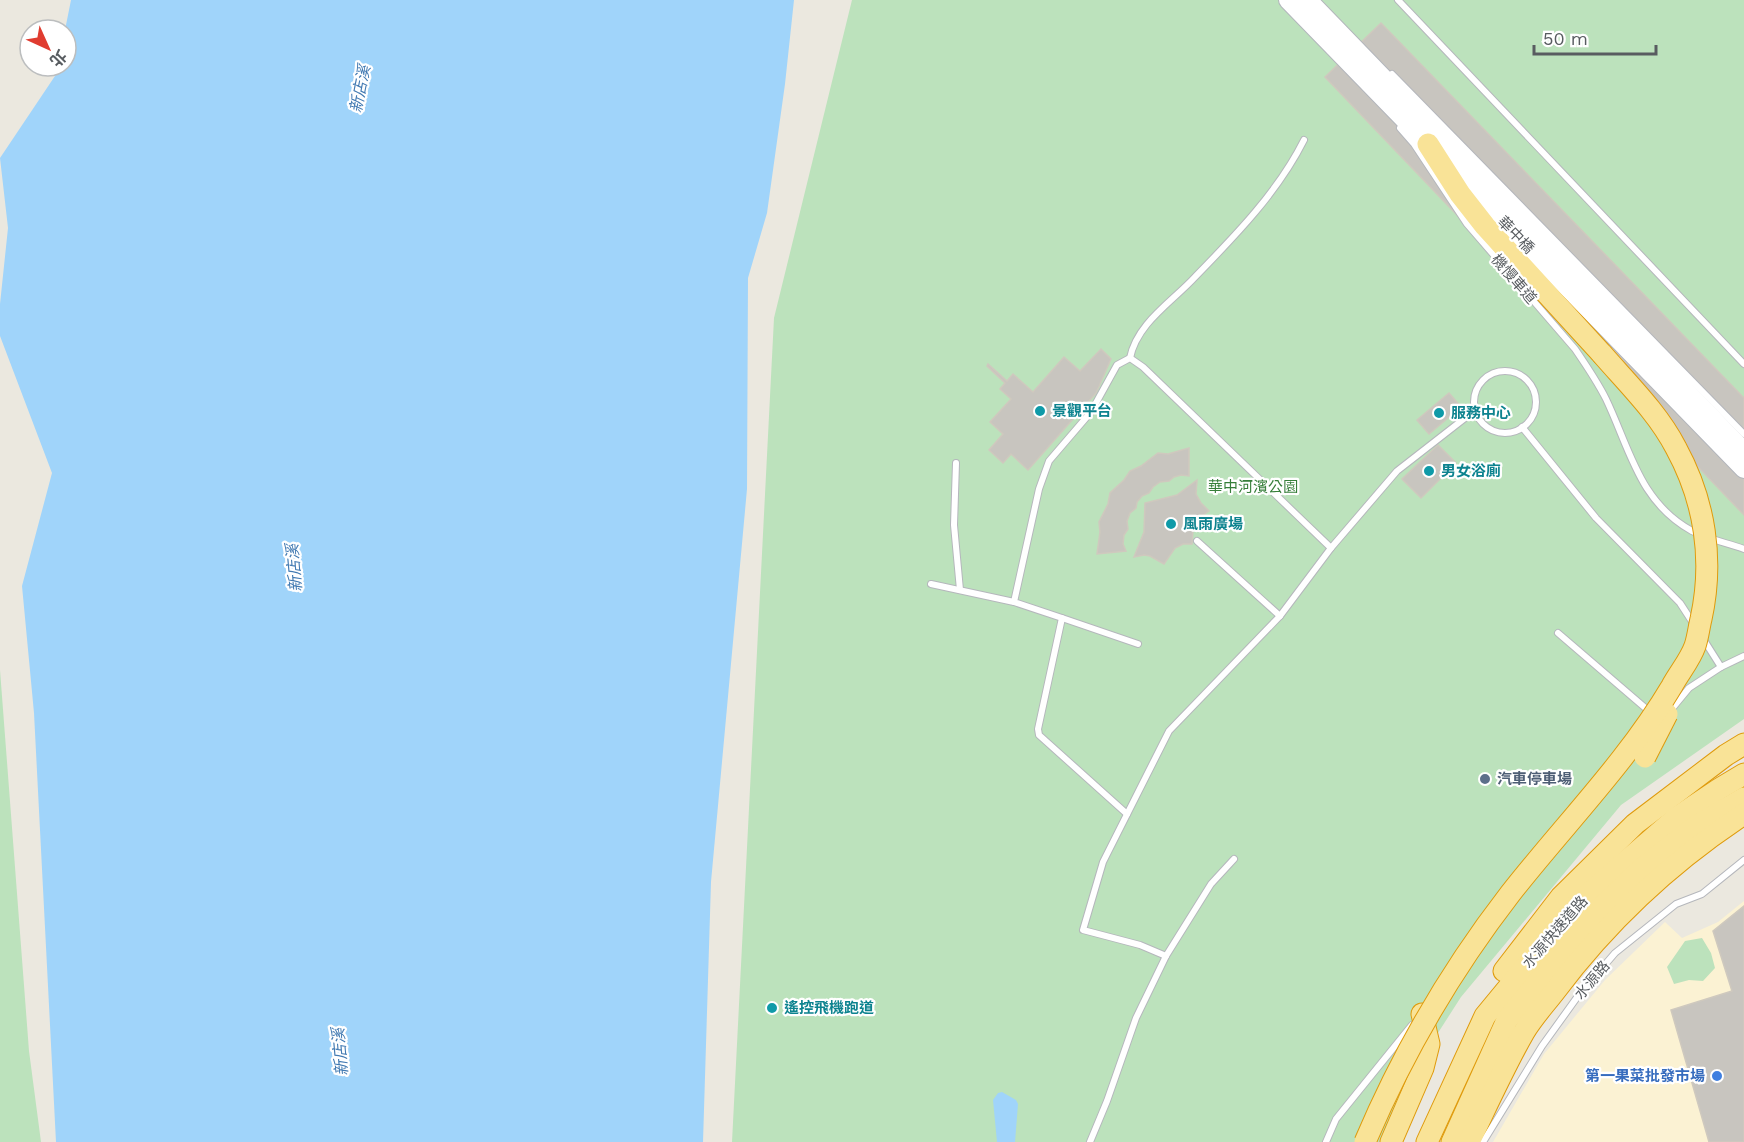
<svg xmlns="http://www.w3.org/2000/svg" width="1744" height="1142" font-family="'Work Sans','Noto Sans TC',sans-serif">
  <style>
    .commercial { fill: #fbf2d3 }
    .green { fill: #bce2bc }
    .water { fill: #a0d4fa }
    .building { fill: #c8c5bf; stroke: #cfc9be; stroke-width: 1.5 }
    .lines { fill: none; stroke-linecap: round; stroke-linejoin: round }
    .service-casing { stroke: #b5b7bc; stroke-width: 8 }
    .secondary-casing { stroke: #b3b6bc; stroke-width: 20 }
    .trunk-casing { stroke: #df9a0b; stroke-width: 23 }
    .service { stroke: #fff; stroke-width: 6 }
    .secondary { stroke: #fff; stroke-width: 18 }
    .trunk { stroke: #f9e397; stroke-width: 21 }
    .trunk-bridge-casing { stroke: #df9a0b; stroke-width: 23; stroke-linecap: butt }
    .trunk-bridge { stroke: #f9e397; stroke-width: 21 }
    .culture-dot { fill: #0f9aa8; stroke: #fff; stroke-width: 2 }
    .service-dot { fill: #5c6f8a; stroke: #fff; stroke-width: 2 }
    .shop-dot { fill: #3f7fe0; stroke: #fff; stroke-width: 2 }
    .labels { text-anchor: middle; dominant-baseline: central; stroke-width: 4.5; stroke-linejoin: round; paint-order: stroke }
    .street-label { font-size: 15px; fill: #585c60; stroke: #fff }
    .culture-label { font-size: 15px; font-weight: bold; fill: #0d838f; stroke: #fff; text-anchor: start }
    .park-label { font-size: 15px; fill: #377f3a; stroke: #fff }
    .service-label { font-size: 15px; font-weight: bold; fill: #4e5e75; stroke: #fff; text-anchor: start }
    .shop-label { font-size: 15px; font-weight: bold; fill: #366cbe; stroke: #fff; text-anchor: end }
    .water-label { font-size: 16px; font-style: italic; fill: #427ab2; stroke: #fff }
  </style>
  <rect width="100%" height="100%" fill="#ebe8df"/>
  <polygon class="commercial" points="1744,901 1744,1142 1493,1142 1544,1054 1605,980 1665,922 1682,938 1718,922"/>
  <g class="green">
    <polygon points="852,0 1744,0 1744,719 1621,805 1461,997 1411,1075 1388,1142 732,1142 774,318"/>
    <polygon points="0,670 29,1051 41,1142 0,1142"/>
    <polygon points="1702,938 1711,953 1715,968 1703,981 1689,980 1674,984 1667,967 1685,941"/>
  </g>
  <g class="water">
    <polygon points="71,0 794,0 785,84 767,213 748,278 747,489 711,882 703,1142 56,1142 34,713 22,586 52,473 0,336 0,304 8,228 0,158 57,73 58,66 66,66 65,30"/>
    <polygon points="1002,1092 1016,1100 1018,1104 1015,1142 997,1142 993,1100 998,1093"/>
  </g>
  <g class="building">
    <polygon points="1381,23 1744,398 1744,515 1325,77"/>
    <polygon points="1101,349 1111,359 1096,393 1028,470 1011,454 1003,463 989,450 1003,434 990,422 1011,399 1000,389 1005,383 987,366 988,364 1007,381 1013,374 1033,392 1064,357 1080,371"/>
    <polygon points="1449,393 1461,407 1429,434 1417,420"/>
    <polygon points="1438,445 1456,463 1421,498 1402,479"/>
    <polygon points="1189,448 1189,476 1181,475 1174,477 1169,481 1160,482 1153,487 1149,493 1142,496 1137,502 1136,508 1130,513 1127,521 1128,529 1124,535 1123,544 1126,551 1097,554 1100,532 1099,522 1108,504 1110,493 1124,480 1130,471 1141,466 1158,453 1168,454"/>
    <polygon points="1197,480 1196,494 1201,503 1209,511 1199,518 1193,530 1192,544 1183,544 1175,548 1164,564 1150,556 1144,555 1134,557 1144,532 1145,503 1177,495"/>
    <polygon points="1744,906 1744,1142 1709,1142 1671,1010 1732,991 1713,931"/>
  </g>
  <g class="lines">
    <defs>
      <g id="service">
        <polyline points="1398,0 1744,364"/>
        <polyline points="1392,74 1744,434"/>
        <path d="M1400,128l14,16 53,80 108,125c11,16 22,32 31,50 24,50 33,103 86,132 16,8 35,12 52,18"/>
        <path d="M1130,358c7,-35 42,-56 65,-81 40,-41 83,-85 109,-137"/>
        <circle cx="1505" cy="402" r="31"/>
        <polyline points="1522,427 1596,518 1680,603 1693,623"/>
        <polyline points="956,463 954,525 960,590"/>
        <polyline points="1197,541 1280,616"/>
        <polyline points="931,584 1014,602"/>
        <polyline points="1062,618 1138,644"/>
        <polyline points="1558,633 1650,712"/>
        <polyline points="1702,637 1721,667"/>
        <polyline points="1670,711 1689,688 1721,667 1744,656"/>
        <polyline points="1127,814 1039,735 1038,729 1062,618 1014,602 1039,489 1049,461 1091,412 1117,365 1130,358 1143,367 1331,548"/>
        <polyline points="1166,956 1140,945 1083,930 1103,862 1169,731 1280,616 1331,548 1397,471 1474,411"/>
        <polyline points="1090,1142 1107,1101 1136,1018 1166,956 1211,884 1234,859"/>
        <polyline points="1326,1142 1336,1119 1412,1025"/>
        <polyline points="1483,1142 1542,1046 1578,996 1615,953 1676,904 1702,894 1744,860"/>
      </g>
      <g id="secondary">
        <polyline points="1288,0 1744,469"/>
        <polyline points="1308,0 1744,451"/>
      </g>
      <g id="trunk">
        <polyline points="1428,144 1460,194 1485,226 1602,354"/>
        <polyline points="1504,971 1561,897 1635,824 1726,755 1744,744"/>
        <polyline points="1391,1142 1423,1068 1429,1044 1422,1014"/>
        <polyline points="1427,1142 1485,1016 1579,902 1676,818 1719,789 1744,774"/>
        <polyline points="1452,1142 1507,1020 1591,917 1641,869 1696,826 1744,798"/>
        <path d="M1469,1142c18,-37 35,-75 55,-110 9,-15 21,-28 31,-41 52,-69 116,-129 189,-177"/>
      </g>
    </defs>
    <use href="#service" class="service-casing"/>
    <use href="#secondary" class="secondary-casing"/>
    <use href="#trunk" class="trunk-casing"/>
    <use href="#service" class="service"/>
    <use href="#secondary" class="secondary"/>
    <use href="#trunk" class="trunk"/>
    <defs>
      <g id="trunk-bridge">
        <polyline points="1645,757 1667,714"/>
        <path d="M1365,1142c37,-87 87,-173 145,-248 54,-69 117,-132 162,-208 7,-13 18,-26 23,-40 3,-9 4,-19 6,-27 13,-59 4,-118 -25,-171 -18,-35 -48,-64 -74,-94"/>
      </g>
    </defs>
    <use href="#trunk-bridge" class="trunk-bridge-casing"/>
    <use href="#trunk-bridge" class="trunk-bridge"/>
  </g>
  <g class="culture-dot">
    <circle cx="1040" cy="411" r="6"/>
    <circle cx="1439" cy="413" r="6"/>
    <circle cx="1429" cy="471" r="6"/>
    <circle cx="1171" cy="524" r="6"/>
    <circle cx="772" cy="1008" r="6"/>
  </g>
  <circle class="service-dot" cx="1485" cy="779" r="6"/>
  <circle class="shop-dot" cx="1717" cy="1076" r="6"/>
  <g class="labels">
    <g class="street-label">
      <text transform="translate(1516 235) rotate(46)">華中橋</text>
      <text transform="translate(1514 279) rotate(49)">機慢車道</text>
      <text transform="translate(1555 932) rotate(-49)">水源快速道路</text>
      <text transform="translate(1592 980) rotate(-50)">水源路</text>
    </g>
    <g class="culture-label">
      <text x="1052" y="411">景觀平台</text>
      <text x="1451" y="413">服務中心</text>
      <text x="1441" y="471">男女浴廁</text>
      <text x="1183" y="524">風雨廣場</text>
      <text x="784" y="1008">遙控飛機跑道</text>
    </g>
    <g class="park-label">
      <text x="1253" y="487">華中河濱公園</text>
    </g>
    <g class="service-label">
      <text x="1497" y="779">汽車停車場</text>
    </g>
    <g class="shop-label">
      <text x="1705" y="1076">第一果菜批發市場</text>
    </g>
    <g class="water-label">
      <text transform="translate(360 89) rotate(-79)">新店溪</text>
      <text transform="translate(294 568) rotate(-95)">新店溪</text>
      <text transform="translate(340 1052) rotate(-95)">新店溪</text>
    </g>
  </g>
  <g transform="translate(48 48) rotate(135)"><circle r="28" fill="#ffffff" stroke="#bcbebf" stroke-width="1.5"/>
  <path d="M0-4.5L10 22L0 15L-10 22Z" fill="#e03c30"/>
  <text y="-9" font-size="16" font-weight="bold" text-anchor="middle" fill="#585c60">北</text>
  </g>
  <path d="M1534 45v9h122v-9" fill="none" stroke="#585c60" stroke-width="3"/>
  <text x="1543" y="45" font-size="18" fill="#585c60" stroke="#ffffff" stroke-width="4.5" paint-order="stroke">50 m</text>
</svg>
